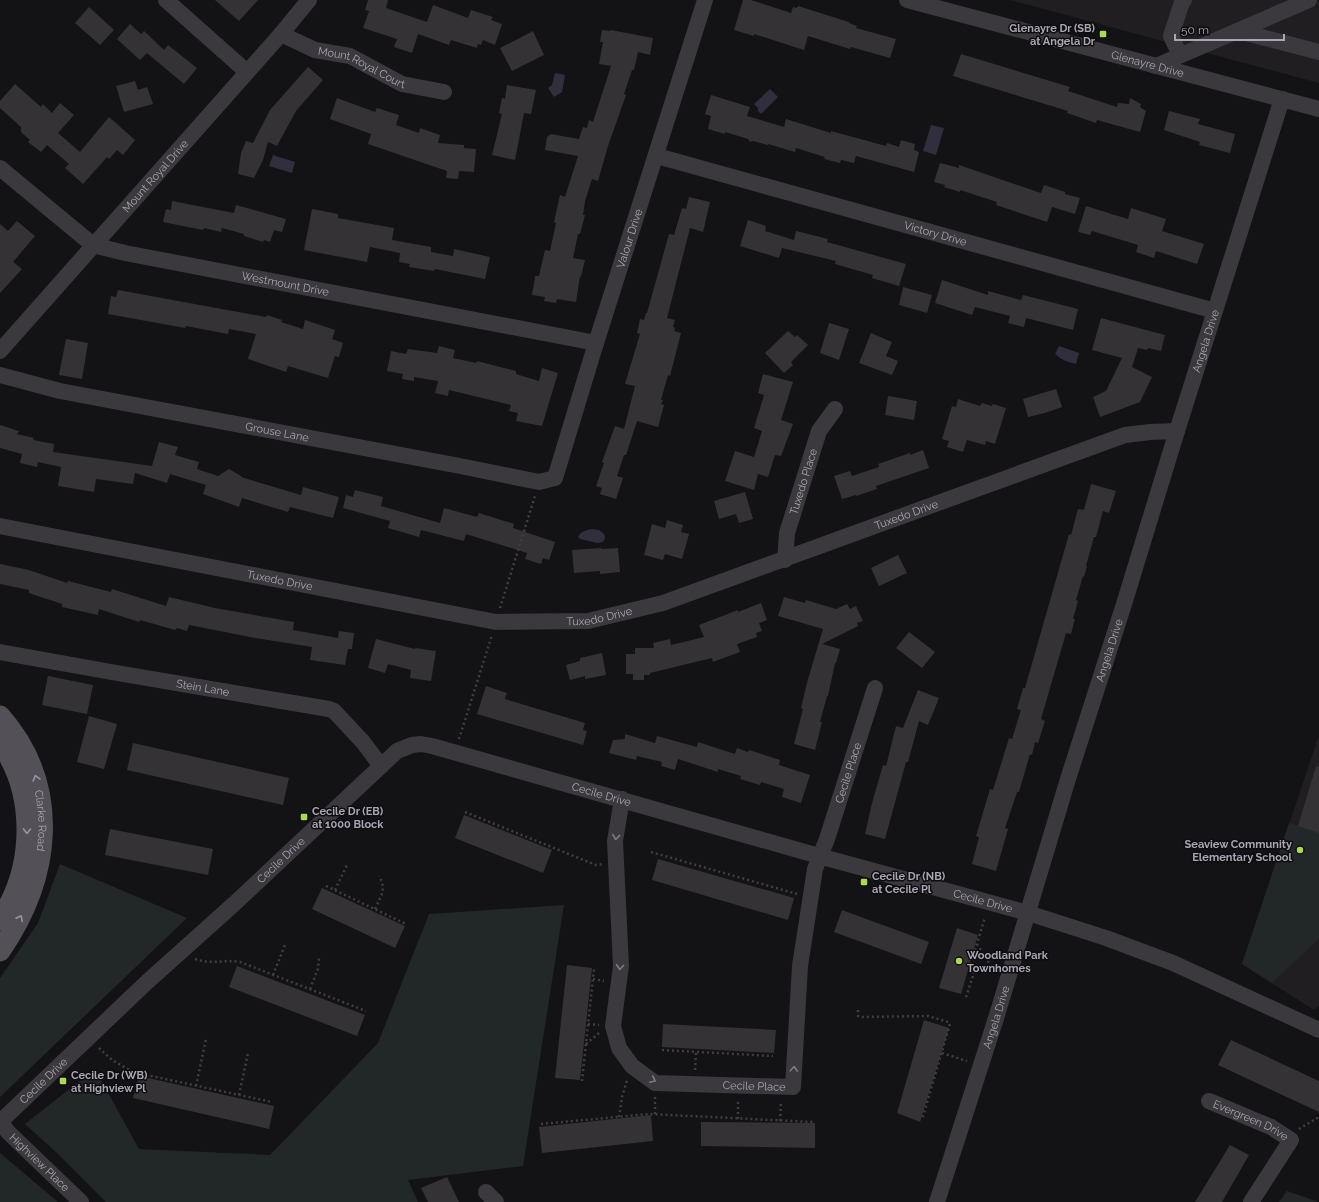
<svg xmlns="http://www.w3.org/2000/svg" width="1319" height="1202" font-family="Raleway,sans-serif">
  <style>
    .built { fill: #201e20 }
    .green { fill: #212827 }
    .water { fill: #312f3d }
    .building { fill: #343235 }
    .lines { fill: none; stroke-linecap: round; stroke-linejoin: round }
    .path { stroke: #403e44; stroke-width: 2.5; stroke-dasharray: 2 3; stroke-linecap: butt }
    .minor { stroke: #3b393d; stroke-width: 16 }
    .major { stroke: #535057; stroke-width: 21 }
    .oneway { stroke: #9994a1 }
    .oneway2 { stroke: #7e7a84 }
    .poi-dot { fill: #a7e03d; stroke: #0e0d0f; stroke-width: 1.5 }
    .labels { text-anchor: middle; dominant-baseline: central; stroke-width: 3; stroke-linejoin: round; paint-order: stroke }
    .poi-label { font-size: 11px; font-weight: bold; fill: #aaa5b3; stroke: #0e0d0f; text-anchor: start }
    .street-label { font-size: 11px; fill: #aaa5b3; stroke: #0e0d0f }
  </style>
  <rect width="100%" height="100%" fill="#131214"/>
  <g class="built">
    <polygon points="1010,0 1319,0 1319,83"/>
    <polygon points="1319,735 1319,1006 1314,1010 1242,964"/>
  </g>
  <g class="green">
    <polygon points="1289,823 1319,833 1319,939 1272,983 1242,964"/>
    <polygon points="60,864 187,918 0,1097 0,978 38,923"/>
    <polygon points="564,905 523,1166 408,1180 418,1202 106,1202 58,1154 25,1124 95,1069 139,1149 270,1155 378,1043 429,914"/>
    <polygon points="0,1153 58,1202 0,1202"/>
    <polygon points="1287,1191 1319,1202 1279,1202"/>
  </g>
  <g class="water">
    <polygon points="555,73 565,75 562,92 554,97 548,88 552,85"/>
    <polygon points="770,89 778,97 761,114 758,111 758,108 754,104"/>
    <polygon points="931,125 944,128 936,155 923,151"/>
    <polygon points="273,155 295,162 292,173 269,166"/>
    <path d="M1059,346l20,7 -3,11c-8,-2 -15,-4 -21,-10z"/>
    <path d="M592,529l7,1 5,4 1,4 -2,4 -6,1 -17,-4 -2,-2c3,-6 9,-7 14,-8z"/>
  </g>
  <g class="building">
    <polygon points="215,0 258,0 239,21"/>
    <polygon points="368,0 388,0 386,8 427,22 433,5 468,18 471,10 493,17 491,20 502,24 495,45 483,40 481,45 478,44 477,48 451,40 449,45 418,34 412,53 394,47 397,39 363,28 369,11 365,10"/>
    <polygon points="743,0 751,0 791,13 793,7 797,8 798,6 849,22 849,23 857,26 856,28 896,39 890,58 851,47 850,49 808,36 804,50 754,34 754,36 734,30"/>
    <polygon points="89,7 114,30 100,45 75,23"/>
    <polygon points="130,24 141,34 144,31 164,50 168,45 197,68 184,84 147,53 140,60 117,39"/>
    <polygon points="602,30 610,31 611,30 653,38 650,55 638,52 634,70 632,70 624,94 626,95 608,146 598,181 592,179 585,201 583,215 585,215 580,234 578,234 573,258 585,260 581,277 580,276 576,302 557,299 556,303 544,301 545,297 532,295 535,277 535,276 539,276 545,250 550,251 556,223 554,222 560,195 565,197 578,156 545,150 547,137 551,134 579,139 583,127 587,128 589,120 593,122 611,66 599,64 603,42 600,42"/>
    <polygon points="533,31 544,55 512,71 500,48"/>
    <polygon points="961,54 1070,87 1068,91 1117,107 1118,103 1129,104 1130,98 1141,104 1140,107 1146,111 1140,132 1097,120 1096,123 1067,113 1068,111 953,76"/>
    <polygon points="308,67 323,80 296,111 277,146 268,142 263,160 254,178 238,174 241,153 246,141 253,143 270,110"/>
    <polygon points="135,81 138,90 147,87 153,104 124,112 116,86"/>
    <polygon points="15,84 41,107 43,104 52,113 60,103 74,115 58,133 80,152 109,117 135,140 123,155 117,150 109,159 107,157 83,184 65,168 69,164 47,145 41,152 28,142 30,140 21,132 21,127 0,108 0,101"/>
    <polygon points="507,85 536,90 531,114 524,113 515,160 492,155 502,114 499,113 502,98 505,99"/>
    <polygon points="711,95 750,107 747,116 784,127 786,119 831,133 831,131 886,146 887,143 899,147 901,140 915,144 914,150 919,152 914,172 856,156 854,163 841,160 840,163 824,159 825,157 796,148 795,152 768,144 768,145 753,141 750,142 748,139 725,132 725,134 708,129 711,116 705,114"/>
    <polygon points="337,98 375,112 377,108 399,115 396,125 419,133 420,128 440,135 438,143 464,145 464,148 476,149 474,172 459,171 458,179 446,178 447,171 368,144 371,134 330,119"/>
    <polygon points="1169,111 1200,119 1198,124 1235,134 1230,153 1199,145 1200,142 1164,130"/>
    <polygon points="940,163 959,168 959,165 1041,193 1044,185 1065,192 1065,194 1080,198 1075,214 1052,207 1047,222 996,205 997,202 960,190 960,192 944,187 945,185 934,182"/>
    <polygon points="689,197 710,202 703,232 690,228 667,318 675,320 673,327 675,328 674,331 681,333 670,376 668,375 661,400 663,400 661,404 664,405 658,427 637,421 626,455 624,455 617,476 623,478 616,499 600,494 602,488 596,486 604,463 602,462 615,426 624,429 635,386 625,384 640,334 637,333 640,319 644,320 646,313 647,313 669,234 674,235 682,208 686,209"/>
    <polygon points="172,201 234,213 236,205 286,219 282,232 274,230 270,242 264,240 263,242 244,236 244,234 222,228 221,232 204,228 203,230 163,222 166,209 171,210"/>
    <polygon points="1086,206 1128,219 1131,208 1166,219 1162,231 1204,244 1197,264 1156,251 1154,258 1136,252 1138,245 1092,231 1090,235 1078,232"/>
    <polygon points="312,209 338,214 338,218 394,228 392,240 431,247 431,252 453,256 454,249 490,257 485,279 435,269 434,271 409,267 410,264 399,262 400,253 370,247 367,262 304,250"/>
    <polygon points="748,220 766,226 765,231 794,240 796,231 828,239 827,242 906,264 899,286 872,278 873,275 835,264 836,261 782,248 779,258 740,246"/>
    <polygon points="17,221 35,236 13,262 22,269 0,293 0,224 8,231"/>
    <polygon points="942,280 988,295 988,291 1021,300 1023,295 1078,309 1073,330 1026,318 1024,327 1008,323 1010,316 975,307 972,315 935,303"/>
    <polygon points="903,287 932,295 927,313 899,305"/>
    <polygon points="118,290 266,317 267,315 282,320 281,322 303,329 305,320 335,330 332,339 343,343 339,357 335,356 328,378 288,366 286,372 248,359 256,334 229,329 228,334 186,326 185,328 108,314 111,296 116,297"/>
    <polygon points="1101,318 1165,335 1161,351 1148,348 1147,350 1138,348 1132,367 1152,377 1140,402 1100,417 1093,397 1106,391 1122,358 1092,350"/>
    <polygon points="829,323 849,329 839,360 820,353"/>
    <polygon points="788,331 795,337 797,335 808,345 791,362 793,365 784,373 765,353"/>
    <polygon points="871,333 892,342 886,356 898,361 892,375 859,363"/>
    <polygon points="66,339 88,343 82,379 59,375"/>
    <polygon points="439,346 455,350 453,358 476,363 477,361 516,371 516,374 539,381 542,368 558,373 542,426 516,421 518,413 509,411 511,405 449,390 448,396 435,393 438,381 414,377 414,381 402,379 403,374 387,371 391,351 406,354 408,349 437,353"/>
    <polygon points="763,374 793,382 781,420 793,424 781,456 775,455 768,477 758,474 754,490 725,481 735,451 754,457 762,431 754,428 764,395 758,393"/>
    <polygon points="1056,389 1062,407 1045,413 1028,417 1023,399"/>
    <polygon points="888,396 917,401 914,420 885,415"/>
    <polygon points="958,399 980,406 982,403 992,406 993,404 1006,408 995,444 986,441 985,445 967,440 963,452 947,447 949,441 942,439 952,406 956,407"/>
    <polygon points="0,425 19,431 17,434 34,438 33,440 54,444 53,452 152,466 159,442 178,447 175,455 199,462 197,469 218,476 229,469 241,476 241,477 301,495 303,487 339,497 333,518 290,507 288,512 242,498 239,507 203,494 206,485 170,474 167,483 135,473 133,484 96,479 94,492 58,486 61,467 38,462 37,467 20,463 22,454 0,448"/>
    <polygon points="923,450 929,468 876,486 877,489 856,496 856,495 842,499 834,476 850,471 852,476 879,467 878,464 910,453 910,455"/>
    <polygon points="1091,484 1116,491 1109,513 1103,511 1096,537 1094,537 1086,566 1087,566 1084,577 1083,576 1076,600 1078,601 1073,619 1075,619 1071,634 1066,633 1064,640 1041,719 1045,721 1038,743 1035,742 1032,755 1030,754 1019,792 1017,792 1005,828 1008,829 996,871 972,864 979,837 976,836 990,789 993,790 1009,738 1012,739 1021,710 1017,709 1023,688 1025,688 1069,534 1071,535 1078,509 1084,510"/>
    <polygon points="355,490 383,497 381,506 440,523 444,508 477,517 479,513 514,524 513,528 555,542 549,560 543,558 541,564 525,559 527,553 466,534 464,541 421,530 419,537 388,528 390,521 343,508 346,495 353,497"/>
    <polygon points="745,492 753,519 739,523 736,514 719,519 714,501"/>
    <polygon points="667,520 683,525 681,532 689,534 682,559 665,554 663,560 644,555 652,524 665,528"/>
    <polygon points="601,548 602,549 618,548 620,572 600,574 600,571 574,573 572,550"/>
    <polygon points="898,555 907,573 879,586 871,568"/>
    <polygon points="0,564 29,570 67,583 68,581 111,592 112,589 166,606 169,597 215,608 294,622 293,630 338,638 339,631 354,633 352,649 348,649 345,665 310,660 312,647 250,637 189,625 187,631 177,628 175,630 140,620 139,622 99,609 98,615 62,607 62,604 29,593 29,590 0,584"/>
    <polygon points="784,597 805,603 806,600 836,609 847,604 850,609 856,606 863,621 857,623 858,626 822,644 840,649 836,663 835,663 828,696 827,696 820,722 822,722 815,750 794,744 803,709 801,708 808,679 823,629 778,616"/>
    <polygon points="761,603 767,620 759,623 762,631 756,633 757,637 737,644 740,652 713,662 712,658 650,673 650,675 644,675 644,680 633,680 633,674 626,674 626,654 635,654 635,648 654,648 653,643 670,639 671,645 704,637 699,625 738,610 738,612"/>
    <polygon points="909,632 935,652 922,668 896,648"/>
    <polygon points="376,639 415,649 415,648 436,651 431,681 410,678 411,670 388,664 385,673 368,668"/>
    <polygon points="602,653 606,675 585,679 585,676 570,680 566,665 580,661 580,658"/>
    <polygon points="48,676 93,685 87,714 42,705"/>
    <polygon points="486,686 507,693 505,699 585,723 583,730 587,731 583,745 477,714"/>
    <polygon points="918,690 939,698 928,725 919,721 908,762 906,762 885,839 865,834 872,803 883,765 886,766 896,726 903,728"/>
    <polygon points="89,716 117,724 104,769 77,762"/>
    <polygon points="625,734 655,743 657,736 697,747 698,742 735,754 737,748 748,752 749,750 780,760 779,765 810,775 801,803 782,797 784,789 761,782 760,785 740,779 741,776 718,769 718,772 678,759 675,770 661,766 662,762 637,756 636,760 609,753 613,740 625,739"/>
    <polygon points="133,743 289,778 283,805 127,770"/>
    <polygon points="1316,766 1319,767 1319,833 1298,826"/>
    <polygon points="464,815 552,850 543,873 455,838"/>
    <polygon points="110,829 213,849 208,875 105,855"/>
    <polygon points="658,859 794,898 788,920 652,880"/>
    <polygon points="322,888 405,926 395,948 312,909"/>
    <polygon points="842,910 929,942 921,964 834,932"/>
    <polygon points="957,928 978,935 961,994 939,988"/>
    <polygon points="567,965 592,968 580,1080 555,1078"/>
    <polygon points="237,966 365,1015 357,1036 229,987"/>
    <polygon points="924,1020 949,1028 920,1122 897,1113"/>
    <polygon points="663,1024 776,1030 774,1053 662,1047"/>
    <polygon points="1231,1040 1319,1081 1319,1112 1218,1065"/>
    <polygon points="139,1076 274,1106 269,1129 133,1098"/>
    <polygon points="651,1115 653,1141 542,1153 539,1127"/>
    <polygon points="701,1122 815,1123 815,1148 701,1146"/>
    <polygon points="1230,1145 1249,1155 1222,1202 1195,1202"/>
    <polygon points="447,1177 459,1202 428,1202 421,1188"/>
  </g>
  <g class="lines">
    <g class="path">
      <polyline points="500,608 535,496"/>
      <polyline points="459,739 492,635"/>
      <polyline points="465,812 596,865 603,864"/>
      <polyline points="651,852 797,894"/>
      <polyline points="326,886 406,924"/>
      <polyline points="335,890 347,865"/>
      <path d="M375,909c6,-14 12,-19 4,-33"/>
      <polyline points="977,944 995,972"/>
      <path d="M195,959c17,6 29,0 45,3l126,49"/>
      <polyline points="273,975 285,945"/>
      <polyline points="593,979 604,981"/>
      <polyline points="310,989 318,969 319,958"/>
      <polyline points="966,997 974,973 970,967 985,917"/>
      <polyline points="858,1010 858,1016 862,1017 928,1016 948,1022 950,1024 922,1120"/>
      <polyline points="588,1024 599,1025"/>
      <polyline points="586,1044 599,1033"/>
      <polyline points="99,1048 112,1060 133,1072 272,1102"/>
      <polyline points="662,1050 773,1056"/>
      <polyline points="942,1053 967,1061"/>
      <polyline points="695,1070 696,1052"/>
      <polyline points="582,1081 594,969"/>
      <polyline points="196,1086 206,1039"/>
      <polyline points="239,1095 248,1053"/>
      <polyline points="655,1114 655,1097"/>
      <polyline points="619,1117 622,1097 627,1080"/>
      <polyline points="738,1119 738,1099"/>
      <polyline points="780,1121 781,1101"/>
      <polyline points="541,1124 649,1114 813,1122"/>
      <polyline points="1299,1129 1319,1117"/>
    </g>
    <g class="minor">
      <polyline points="166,0 247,72"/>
      <path id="s1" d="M907,0l412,109"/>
      <polyline points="1238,31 1319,52"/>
      <path id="s2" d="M281,34l34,16 35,6 52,28 42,8"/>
      <polyline points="1180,55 1171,36 1182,2 1184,0"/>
      <polyline points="1156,66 1309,0"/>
      <path id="s3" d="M657,156l558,155"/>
      <path id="s4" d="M0,168l93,77 32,8 471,90"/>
      <path id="s5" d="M0,351l281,-317 28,-34"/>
      <path id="s6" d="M0,375l60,16 400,75 79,16 16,-4 41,-135 109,-343"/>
      <path id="s7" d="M0,526l496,96 92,-1 75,-18 462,-168 25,-3 27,-1"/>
      <path id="s8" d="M785,560l2,-27 32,-102 16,-22"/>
      <path id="s9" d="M0,652l117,21 212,36 5,2 29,31 18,24"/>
      <path id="s10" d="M622,799l-7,42 6,125 -8,60 6,22 13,18 23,17 138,4 7,-121 15,-97 12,-30 48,-151"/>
      <path id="s11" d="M1209,1101l62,26 20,13 -40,62"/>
      <path id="s12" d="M0,1122l147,-140 87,-78 163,-153 15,-6 9,-1 11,2 387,110 209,57 78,25 67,25 146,67"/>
      <path id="s13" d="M1,1122l7,10 73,70"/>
      <polyline points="486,1192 496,1202"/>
      <path id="s14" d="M937,1202l60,-187 71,-236 56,-175 53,-173 105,-332"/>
    </g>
    <g class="major">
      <path id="s15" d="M0,716c62,71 51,161 0,235"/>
      <path d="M0,742c37,52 35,126 0,178"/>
    </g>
  </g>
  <defs><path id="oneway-chevron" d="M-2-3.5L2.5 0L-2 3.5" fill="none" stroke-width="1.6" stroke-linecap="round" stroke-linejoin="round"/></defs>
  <g class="oneway">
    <use href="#oneway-chevron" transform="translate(36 778) rotate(-106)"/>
    <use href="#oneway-chevron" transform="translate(27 831) rotate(91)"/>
    <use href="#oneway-chevron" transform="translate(20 918) rotate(-64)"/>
  </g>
  <g class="oneway2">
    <use href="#oneway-chevron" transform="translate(616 837) rotate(96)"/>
    <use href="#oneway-chevron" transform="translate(620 967) rotate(94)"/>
    <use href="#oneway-chevron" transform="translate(794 1069) rotate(-87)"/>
    <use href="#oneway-chevron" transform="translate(653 1080) rotate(25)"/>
  </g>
  <g class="poi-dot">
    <rect x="1099" y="30" width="8" height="8" rx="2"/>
    <rect x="300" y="813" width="8" height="8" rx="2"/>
    <circle cx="1300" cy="850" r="4"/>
    <rect x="860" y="878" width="8" height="8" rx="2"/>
    <circle cx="959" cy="961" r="4"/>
    <rect x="59" y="1077" width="8" height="8" rx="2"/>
  </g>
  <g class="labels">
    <g class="poi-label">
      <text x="1095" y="28" text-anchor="end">Glenayre Dr (SB)<tspan x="1095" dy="13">at Angela Dr</tspan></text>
      <text x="312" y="811">Cecile Dr (EB)<tspan x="312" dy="13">at 1000 Block</tspan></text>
      <text x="1292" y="844" text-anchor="end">Seaview Community<tspan x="1292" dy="13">Elementary School</tspan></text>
      <text x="872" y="876">Cecile Dr (NB)<tspan x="872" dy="13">at Cecile Pl</tspan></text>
      <text x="967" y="955">Woodland Park<tspan x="967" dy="13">Townhomes</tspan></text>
      <text x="71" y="1075">Cecile Dr (WB)<tspan x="71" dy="13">at Highview Pl</tspan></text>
    </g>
    <g class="street-label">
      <text stroke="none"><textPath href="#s1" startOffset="249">Glenayre Drive</textPath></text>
      <text stroke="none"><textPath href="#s2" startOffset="88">Mount Royal Court</textPath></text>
      <text stroke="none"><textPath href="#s5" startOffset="234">Mount Royal Drive</textPath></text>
      <text stroke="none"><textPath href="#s3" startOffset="289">Victory Drive</textPath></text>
      <text stroke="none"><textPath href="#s6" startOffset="817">Valour Drive</textPath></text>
      <text stroke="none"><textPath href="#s4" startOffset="317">Westmount Drive</textPath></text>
      <text stroke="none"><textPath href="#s14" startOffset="902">Angela Drive</textPath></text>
      <text stroke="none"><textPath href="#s6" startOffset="283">Grouse Lane</textPath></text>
      <text stroke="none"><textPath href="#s8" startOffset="81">Tuxedo Place</textPath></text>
      <text stroke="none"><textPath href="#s7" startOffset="933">Tuxedo Drive</textPath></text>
      <text stroke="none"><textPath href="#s7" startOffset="285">Tuxedo Drive</textPath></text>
      <text stroke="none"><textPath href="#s7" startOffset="609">Tuxedo Drive</textPath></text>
      <text stroke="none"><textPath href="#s14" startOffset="578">Angela Drive</textPath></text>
      <text stroke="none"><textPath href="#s9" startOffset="206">Stein Lane</textPath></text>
      <text stroke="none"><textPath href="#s10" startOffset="761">Cecile Place</textPath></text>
      <text stroke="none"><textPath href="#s12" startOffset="756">Cecile Drive</textPath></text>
      <text stroke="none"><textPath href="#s15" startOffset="115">Clarke Road</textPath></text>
      <text stroke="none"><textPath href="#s12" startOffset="384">Cecile Drive</textPath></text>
      <text stroke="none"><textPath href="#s12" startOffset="1152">Cecile Drive</textPath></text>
      <text stroke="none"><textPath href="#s14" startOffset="194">Angela Drive</textPath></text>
      <text stroke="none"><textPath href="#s12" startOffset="60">Cecile Drive</textPath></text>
      <text stroke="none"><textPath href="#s10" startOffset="401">Cecile Place</textPath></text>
      <text stroke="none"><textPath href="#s11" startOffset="46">Evergreen Drive</textPath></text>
      <text stroke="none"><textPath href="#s13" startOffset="56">Highview Place</textPath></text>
    </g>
  </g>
  <path d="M1175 34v6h109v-6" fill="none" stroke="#aaa5b3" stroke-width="2"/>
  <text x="1181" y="34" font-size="12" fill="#aaa5b3" stroke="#0e0d0f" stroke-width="3" paint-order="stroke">50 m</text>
</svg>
